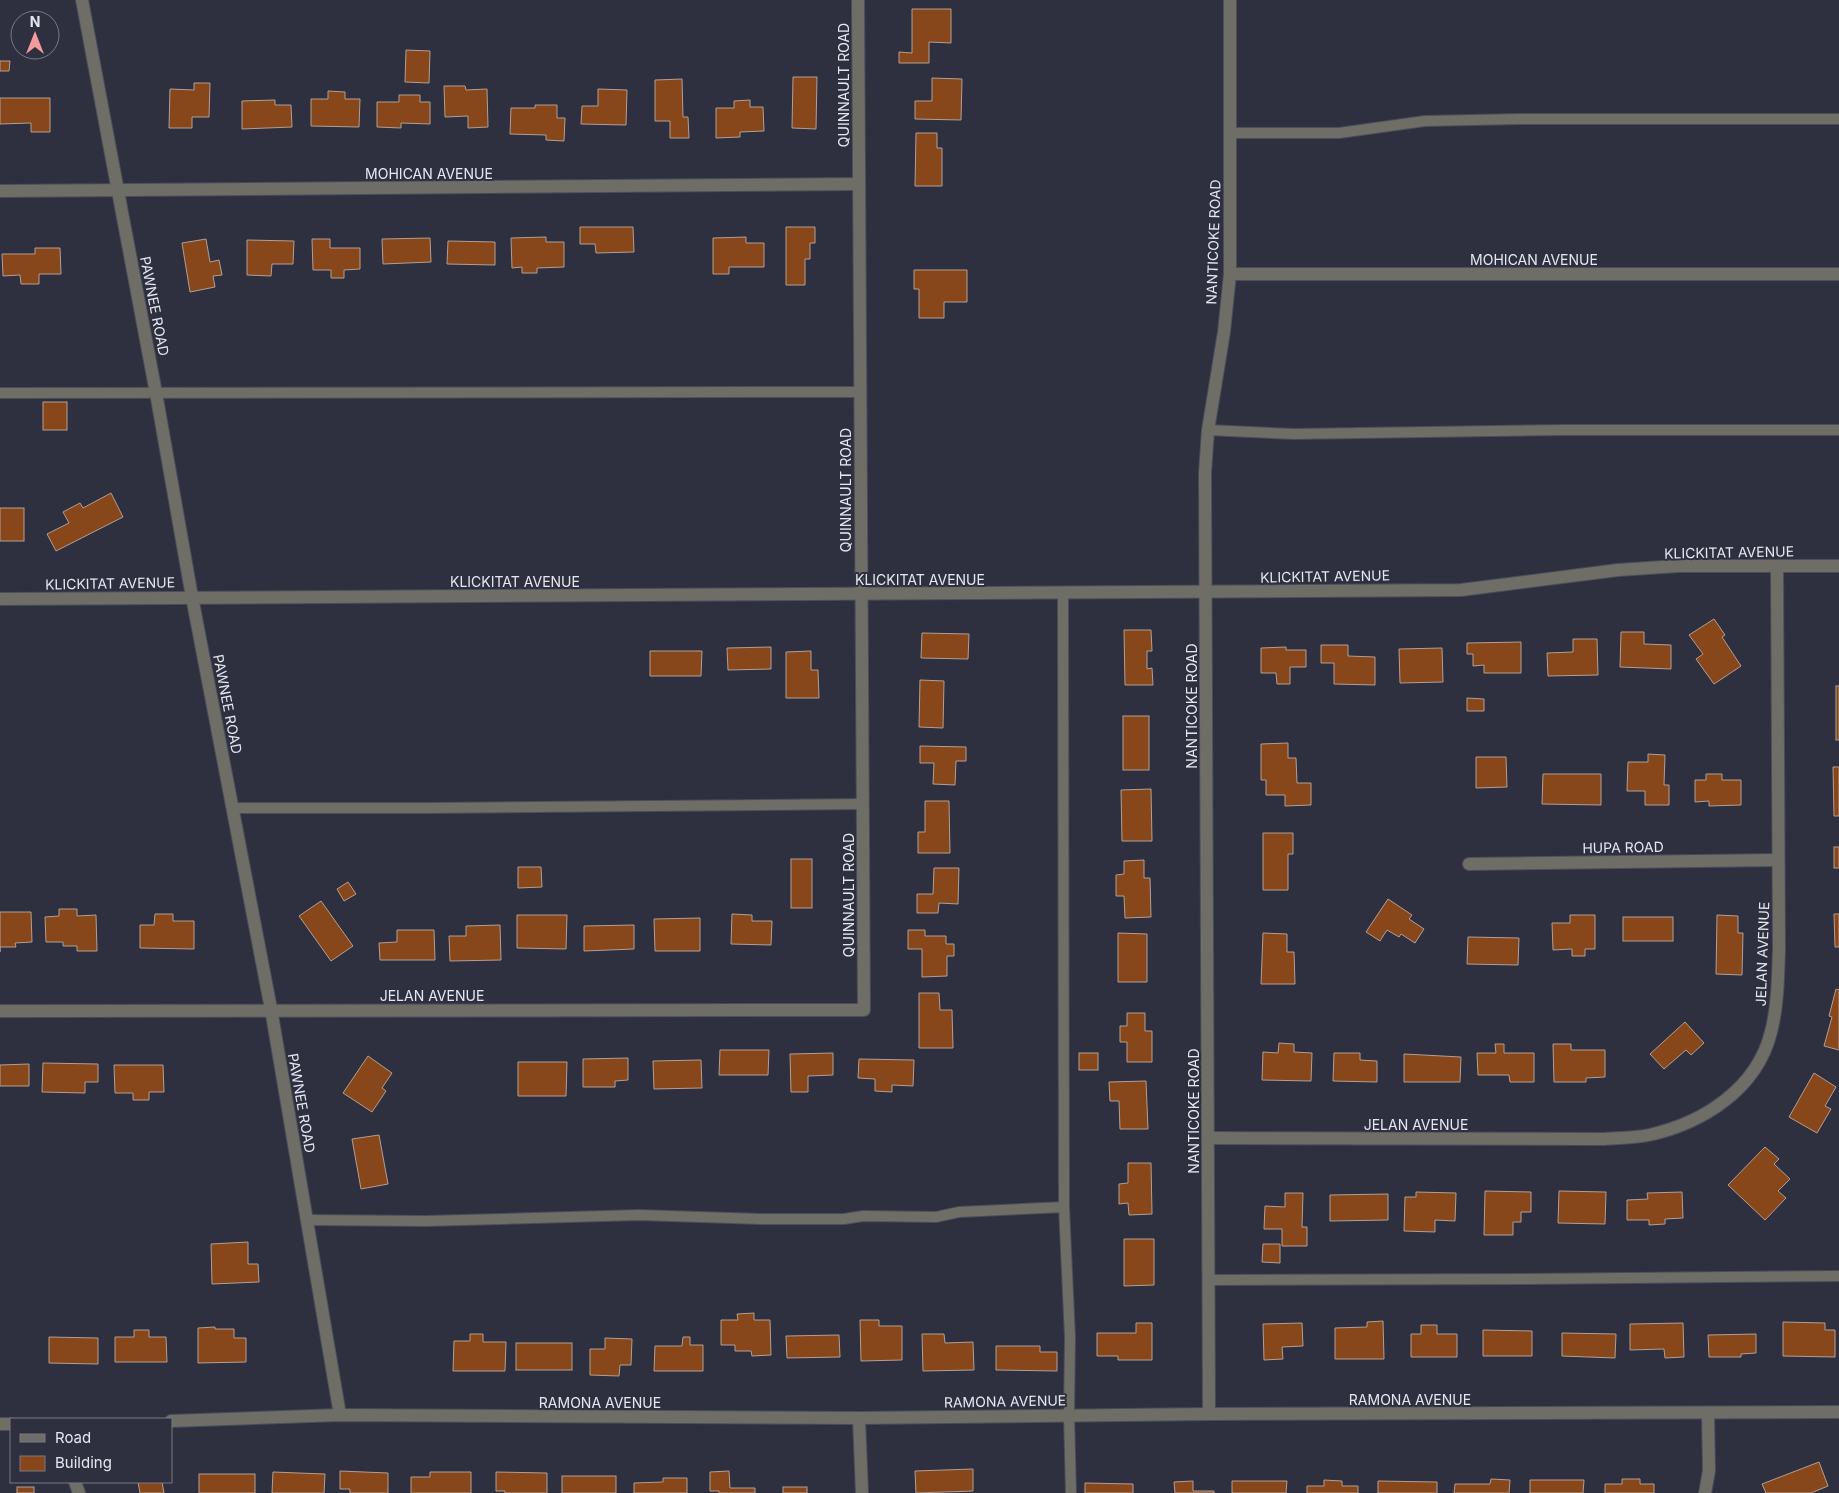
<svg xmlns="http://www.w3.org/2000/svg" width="1839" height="1493" font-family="Inter,sans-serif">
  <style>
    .building { fill: #87471b; stroke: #b29f94 }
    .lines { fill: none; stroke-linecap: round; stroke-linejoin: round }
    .service-casing { stroke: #4b4d5b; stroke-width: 12 }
    .minor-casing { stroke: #4b4d5b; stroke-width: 14 }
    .tertiary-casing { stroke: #4b4d5b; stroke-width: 14 }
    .service { stroke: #6f6e66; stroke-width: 10 }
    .minor { stroke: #6f6e66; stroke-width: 12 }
    .tertiary { stroke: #6f6e66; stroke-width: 12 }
    .labels { text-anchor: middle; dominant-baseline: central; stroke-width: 4; stroke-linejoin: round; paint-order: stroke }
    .street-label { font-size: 14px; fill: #e5e6f1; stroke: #2e303f }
  </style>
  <rect width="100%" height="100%" fill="#2e303f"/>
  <g class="building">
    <polygon points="912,9 951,9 951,43 929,42 929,63 899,63 899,52 912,53"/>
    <polygon points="406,50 430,51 429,83 405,82"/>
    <polygon points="0,61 10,61 9,71 0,71"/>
    <polygon points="793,77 817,77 816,129 792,128"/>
    <polygon points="932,78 962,79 961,120 915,119 915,101 932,101"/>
    <polygon points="682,79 683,117 688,117 689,138 670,138 670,121 655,121 655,80"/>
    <polygon points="194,83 210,83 209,117 192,117 192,128 169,128 170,89 194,90"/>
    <polygon points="444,86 465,86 466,90 487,89 488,127 468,128 468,116 445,117"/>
    <polygon points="598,89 627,90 626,125 581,124 582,106 598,106"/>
    <polygon points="328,91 345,92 345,99 360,99 359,127 311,126 311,99 328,99"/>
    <polygon points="399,95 420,95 420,102 430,102 430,124 401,123 401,128 377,127 377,102 399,102"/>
    <polygon points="0,98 50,98 50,132 31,132 31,123 0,124"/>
    <polygon points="275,100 275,105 291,105 292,127 242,129 242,101"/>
    <polygon points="750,100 750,107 763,107 764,131 740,132 740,137 716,138 716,108 734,108 734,101"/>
    <polygon points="535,105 557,105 557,118 565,118 564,141 546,140 546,135 510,134 511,108 535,108"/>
    <polygon points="916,133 937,133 937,148 942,148 942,186 915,186"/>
    <polygon points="580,227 633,227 634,252 596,253 595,244 580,244"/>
    <polygon points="786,227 815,227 815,243 810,243 810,259 805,259 805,285 786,285"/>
    <polygon points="546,237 546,242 564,242 564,267 537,268 537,273 522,273 522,267 512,268 511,238"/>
    <polygon points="746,237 746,243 764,243 764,267 729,267 729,274 713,274 713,238"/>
    <polygon points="430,238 431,262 383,264 382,239"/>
    <polygon points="206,239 210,262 219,260 222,275 213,276 215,287 190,292 182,243"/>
    <polygon points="312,239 330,239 330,248 360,248 360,269 344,270 344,278 331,278 331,270 313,270"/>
    <polygon points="247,240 294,241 293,264 272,264 271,276 247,275"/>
    <polygon points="448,241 495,242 495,265 447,264"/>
    <polygon points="35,248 60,248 61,274 39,274 39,284 21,284 20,275 3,276 2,254 35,254"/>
    <polygon points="914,270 967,270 967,302 944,302 944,318 919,318 919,289 914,289"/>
    <rect x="43" y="402" width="24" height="28"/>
    <polygon points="111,493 123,517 56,551 47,534 69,523 63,512 80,503 83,508"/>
    <rect x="0" y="508" width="24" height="33"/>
    <polygon points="1714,619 1725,635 1722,637 1741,666 1714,684 1696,659 1703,654 1689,635"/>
    <polygon points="1124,630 1151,630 1152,651 1147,651 1147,669 1152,668 1153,685 1125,685"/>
    <polygon points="1621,632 1644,632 1644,644 1671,645 1671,669 1620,667"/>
    <polygon points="922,633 969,634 968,659 921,658"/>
    <polygon points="1573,639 1597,639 1598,675 1548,676 1547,653 1573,652"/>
    <polygon points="1521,642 1521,673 1484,673 1484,665 1473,666 1473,654 1467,654 1467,643"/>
    <polygon points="1321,645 1348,645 1348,656 1375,657 1375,685 1334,684 1334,663 1321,663"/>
    <polygon points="771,647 771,669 728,670 727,648"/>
    <polygon points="1286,647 1286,650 1306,650 1306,667 1290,667 1290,684 1277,684 1276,673 1261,673 1261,648"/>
    <polygon points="1442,648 1443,682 1400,683 1399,649"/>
    <polygon points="650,651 702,651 701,676 650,676"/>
    <polygon points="811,651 811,670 818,670 819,698 786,698 786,652"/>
    <polygon points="920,680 944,681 943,728 919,727"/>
    <rect x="1836" y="686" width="3" height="54"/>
    <polygon points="1467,698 1484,699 1484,711 1467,711"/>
    <rect x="1123" y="716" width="26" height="54"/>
    <polygon points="1288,743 1288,758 1296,758 1297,783 1311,783 1311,805 1285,806 1285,795 1266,795 1266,780 1261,780 1261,744"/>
    <polygon points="920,746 966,747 966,761 956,761 955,785 933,784 934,763 920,763"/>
    <polygon points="1648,754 1665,755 1664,785 1669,785 1669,805 1645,805 1645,791 1627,791 1628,762 1648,762"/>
    <polygon points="1476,757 1506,757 1507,787 1476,788"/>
    <polygon points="1833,767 1839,767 1839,816 1834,816"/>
    <polygon points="1543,774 1601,774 1601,805 1542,804"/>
    <polygon points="1706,774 1722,774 1722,780 1741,780 1741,805 1709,806 1709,801 1695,802 1695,780 1706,780"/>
    <polygon points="1151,789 1152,841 1122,841 1121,790"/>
    <polygon points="925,801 949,801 950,853 918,853 918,832 925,832"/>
    <polygon points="1263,833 1293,833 1293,854 1288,854 1288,890 1263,890"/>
    <rect x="1834" y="847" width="5" height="21"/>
    <rect x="791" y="859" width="21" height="49"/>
    <polygon points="1144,860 1144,878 1150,878 1151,917 1125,918 1124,896 1116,896 1116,875 1124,874 1124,861"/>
    <polygon points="518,867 541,867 542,887 518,888"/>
    <polygon points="934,868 959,868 958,904 939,903 938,913 917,913 917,894 933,894"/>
    <polygon points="348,882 356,894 344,901 337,889"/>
    <polygon points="1388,899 1412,915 1409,919 1424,929 1415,943 1401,934 1399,937 1387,930 1380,941 1366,932"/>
    <polygon points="321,901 353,946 331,961 299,916"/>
    <polygon points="59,909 77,909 77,916 96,915 97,951 77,951 77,946 63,946 63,942 46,942 45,917 59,916"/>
    <polygon points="0,912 31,912 32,942 15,943 16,947 0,947 0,952"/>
    <polygon points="155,914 173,914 173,921 194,921 194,949 140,948 140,925 154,925"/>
    <polygon points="732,914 752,915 752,921 772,921 771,945 731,944"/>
    <polygon points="1834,914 1839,914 1839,947 1835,947"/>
    <polygon points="517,915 567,915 566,949 517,948"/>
    <polygon points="1570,915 1595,915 1595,949 1585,949 1585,956 1572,956 1572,949 1553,950 1552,923 1570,923"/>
    <polygon points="1717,915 1738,916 1738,933 1743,933 1742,975 1716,974"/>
    <rect x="1623" y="917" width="50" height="24"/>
    <polygon points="700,918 700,951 655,951 654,919"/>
    <polygon points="500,925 501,960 450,961 449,936 466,936 466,926"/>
    <polygon points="634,925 634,949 584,951 584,926"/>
    <polygon points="397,930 434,930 435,960 380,960 379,943 397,942"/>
    <polygon points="908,930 925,930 925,936 946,936 946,944 954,944 954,956 947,956 947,976 922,977 922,949 908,949"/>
    <polygon points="1118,933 1147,934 1147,982 1118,982"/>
    <polygon points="1263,933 1287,934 1287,952 1294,952 1295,984 1261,984"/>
    <polygon points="1468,937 1519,938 1518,965 1467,964"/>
    <polygon points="1836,989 1839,990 1839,1050 1824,1046 1832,1017 1829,1016"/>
    <polygon points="919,993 939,993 940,1010 952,1010 953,1048 919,1048"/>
    <polygon points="1127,1013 1145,1013 1145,1031 1152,1031 1152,1062 1127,1062 1127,1042 1120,1042 1120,1026 1127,1026"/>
    <polygon points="1685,1022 1704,1043 1691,1055 1686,1050 1664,1069 1650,1054"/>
    <polygon points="1279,1043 1294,1044 1294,1052 1312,1053 1311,1081 1262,1080 1263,1052 1278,1053"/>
    <polygon points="1495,1044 1504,1044 1504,1053 1534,1053 1534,1082 1510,1082 1509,1075 1478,1075 1477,1053 1496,1053"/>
    <polygon points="1553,1044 1571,1044 1571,1050 1605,1050 1605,1077 1586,1078 1586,1082 1554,1082"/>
    <polygon points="720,1050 769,1050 768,1075 719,1075"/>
    <polygon points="833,1053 833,1075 808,1076 808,1092 791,1092 790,1054"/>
    <rect x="1079" y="1053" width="19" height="17"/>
    <polygon points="1334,1053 1360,1053 1360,1060 1377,1061 1377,1082 1333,1081"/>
    <polygon points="1404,1054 1461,1057 1460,1082 1404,1082"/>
    <polygon points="368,1056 392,1073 382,1088 386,1091 372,1112 343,1093"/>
    <polygon points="628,1058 628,1080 615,1081 615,1087 583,1087 583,1059"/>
    <polygon points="859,1059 914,1060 913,1086 892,1085 892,1092 875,1091 875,1079 858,1078"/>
    <polygon points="701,1060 702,1088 654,1089 653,1061"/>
    <polygon points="518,1062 567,1062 566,1096 518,1096"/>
    <polygon points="43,1063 98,1064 98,1082 85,1082 85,1093 42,1092"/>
    <polygon points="29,1064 29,1086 0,1086 0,1065"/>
    <polygon points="114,1065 163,1065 164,1092 149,1092 149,1100 133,1100 133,1093 115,1093"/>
    <polygon points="1814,1073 1836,1087 1825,1106 1831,1109 1817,1133 1789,1117"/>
    <polygon points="1146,1081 1148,1129 1120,1129 1119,1101 1110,1101 1109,1082"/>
    <polygon points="379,1135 388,1184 361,1189 352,1139"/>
    <polygon points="1765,1147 1779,1159 1774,1164 1790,1179 1778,1191 1786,1198 1765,1220 1728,1185"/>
    <polygon points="1128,1163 1151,1163 1152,1214 1129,1215 1128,1203 1119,1204 1119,1184 1128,1183"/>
    <polygon points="1485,1191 1531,1192 1531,1212 1521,1212 1521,1222 1513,1222 1513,1235 1484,1235"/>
    <polygon points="1559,1191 1606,1192 1605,1224 1558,1223"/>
    <polygon points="1416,1192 1456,1193 1455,1221 1435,1220 1435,1232 1404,1231 1405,1197 1416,1197"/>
    <polygon points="1682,1192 1683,1218 1665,1219 1665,1224 1649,1225 1649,1220 1627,1220 1627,1200 1648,1199 1647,1193"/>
    <polygon points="1285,1193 1303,1193 1302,1227 1307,1227 1307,1246 1282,1246 1282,1229 1264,1229 1265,1206 1285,1207"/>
    <polygon points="1388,1194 1388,1220 1330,1221 1330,1195"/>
    <polygon points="1124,1239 1154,1239 1154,1285 1124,1286"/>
    <polygon points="248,1242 248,1264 258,1264 259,1282 212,1284 211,1244"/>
    <polygon points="1263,1244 1280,1244 1280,1263 1262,1262"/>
    <polygon points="754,1313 754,1320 770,1320 771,1355 752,1356 751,1351 735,1351 735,1345 721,1345 721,1320 738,1320 737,1314"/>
    <polygon points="860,1320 879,1320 879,1326 902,1326 902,1360 861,1361"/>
    <polygon points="1383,1321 1384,1359 1335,1359 1335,1328 1367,1327 1367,1322"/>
    <polygon points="1783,1322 1825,1323 1825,1330 1835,1330 1835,1357 1783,1356"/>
    <polygon points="1136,1323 1152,1323 1152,1360 1118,1360 1118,1356 1097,1356 1097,1333 1136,1333"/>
    <polygon points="1302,1323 1303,1346 1282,1347 1283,1359 1264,1360 1263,1324"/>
    <polygon points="1683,1323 1684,1357 1665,1358 1664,1349 1630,1350 1630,1324"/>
    <polygon points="1421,1325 1437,1325 1437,1334 1457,1334 1457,1357 1411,1357 1411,1334 1421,1334"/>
    <polygon points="215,1327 215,1329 234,1329 234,1338 246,1338 246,1362 198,1363 198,1328"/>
    <polygon points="134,1330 149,1330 149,1337 166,1337 167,1362 115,1362 115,1337 134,1337"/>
    <polygon points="1483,1330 1532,1331 1532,1356 1483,1356"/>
    <polygon points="1562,1333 1616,1334 1615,1358 1562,1356"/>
    <polygon points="470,1334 483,1334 483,1342 506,1342 505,1371 453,1371 454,1341 470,1341"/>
    <polygon points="922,1334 944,1334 945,1343 973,1342 974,1370 923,1371"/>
    <polygon points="1756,1334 1756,1353 1741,1354 1741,1357 1709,1357 1708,1335"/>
    <polygon points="839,1335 840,1357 787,1358 786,1336"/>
    <polygon points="49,1337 98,1338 98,1364 49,1363"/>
    <polygon points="683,1337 690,1337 690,1345 703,1345 703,1371 654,1371 655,1346 682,1346"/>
    <polygon points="605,1338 632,1339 631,1365 620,1365 619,1376 590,1375 590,1349 605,1349"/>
    <rect x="516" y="1343" width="56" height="27"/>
    <polygon points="996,1346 1040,1346 1040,1352 1057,1352 1057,1371 996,1370"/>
    <polygon points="1819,1462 1828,1486 1811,1493 1766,1493 1762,1484"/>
    <polygon points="973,1469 973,1491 916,1493 915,1471"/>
    <polygon points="340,1471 388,1473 388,1493 350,1493 350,1489 340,1489"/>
    <polygon points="729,1471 730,1488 755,1488 755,1493 719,1493 719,1491 710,1491 710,1472"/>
    <polygon points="273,1472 325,1474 324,1493 272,1493"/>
    <polygon points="430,1472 471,1472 471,1493 411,1493 411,1477 430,1477"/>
    <polygon points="496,1472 547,1473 547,1493 505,1493 505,1491 496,1491"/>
    <rect x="199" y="1474" width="56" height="19"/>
    <rect x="562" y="1476" width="54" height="17"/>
    <polygon points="663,1478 687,1478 687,1493 634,1493 634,1483 663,1482"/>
    <polygon points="1491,1479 1510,1480 1509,1493 1454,1493 1455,1484 1490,1484"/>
    <polygon points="1622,1479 1640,1479 1640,1484 1654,1484 1654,1493 1605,1493 1605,1484 1622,1484"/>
    <polygon points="1324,1480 1342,1481 1342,1486 1358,1486 1358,1493 1307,1493 1307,1486 1324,1486"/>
    <polygon points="1530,1480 1584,1480 1583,1493 1530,1493"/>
    <polygon points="1193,1481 1193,1491 1214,1491 1214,1493 1175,1493 1174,1482"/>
    <polygon points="1232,1481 1287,1481 1286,1493 1232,1493"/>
    <polygon points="1378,1481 1437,1482 1437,1493 1378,1493"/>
    <polygon points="138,1482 162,1482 164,1493 140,1493"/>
    <polygon points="1085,1483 1133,1484 1133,1493 1085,1493"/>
    <rect x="17" y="1487" width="17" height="6"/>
    <rect x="783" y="1487" width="24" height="6"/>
  </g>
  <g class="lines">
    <defs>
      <g id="service">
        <polyline points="1230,133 1339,133 1425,121 1519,119 1839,119"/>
        <polyline points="0,393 860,392"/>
        <polyline points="1208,430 1294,434 1564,430 1839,430"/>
        <polyline points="1063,594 1064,1207"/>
        <polyline points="233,808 427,808 863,804"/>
        <polyline points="307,1220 426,1221 639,1215 761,1219 844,1219 863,1216 936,1217 959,1212 1064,1207 1070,1337 1069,1415 1071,1493"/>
        <polyline points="1210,1280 1527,1279 1839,1276"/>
      </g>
      <g id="minor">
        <polyline points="82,0 156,393 192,597 271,1009 340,1415"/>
        <polyline points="0,191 859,184"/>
        <polyline points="1230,274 1839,274"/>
        <polyline points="0,599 1461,590 1618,570 1678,566 1839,566"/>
        <polyline points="1469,864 1778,860"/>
        <polyline points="0,1011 864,1010 858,0"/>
        <path d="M1208,1138l396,1c14,-1 31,-1 45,-4 54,-12 108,-46 122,-103 7,-27 7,-56 8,-83l-2,-383"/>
        <polyline points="1209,1414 1205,473 1208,430 1224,332 1230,274 1230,0"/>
        <polyline points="859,1418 862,1493"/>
        <polyline points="1705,1493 1709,1471 1708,1414"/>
      </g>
      <g id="tertiary">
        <polyline points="171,1421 340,1415 859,1418 1209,1414 1839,1412"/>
        <polyline points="0,1424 11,1424"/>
        <polyline points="75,1482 79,1493"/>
      </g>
    </defs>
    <use href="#service" class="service-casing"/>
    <use href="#minor" class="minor-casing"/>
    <use href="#tertiary" class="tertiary-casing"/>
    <use href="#service" class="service"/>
    <use href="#minor" class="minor"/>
    <use href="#tertiary" class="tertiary"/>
  </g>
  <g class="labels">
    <g class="street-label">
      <text transform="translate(843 85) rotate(-90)">QUINNAULT ROAD</text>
      <text x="429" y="173">MOHICAN AVENUE</text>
      <text transform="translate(1213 242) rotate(-88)">NANTICOKE ROAD</text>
      <text x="1534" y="259">MOHICAN AVENUE</text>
      <text transform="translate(155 306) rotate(79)">PAWNEE ROAD</text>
      <text transform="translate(845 490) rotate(-90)">QUINNAULT ROAD</text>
      <text transform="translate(1729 552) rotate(-1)">KLICKITAT AVENUE</text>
      <text transform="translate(1325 576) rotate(-1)">KLICKITAT AVENUE</text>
      <text x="920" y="579">KLICKITAT AVENUE</text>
      <text x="515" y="581">KLICKITAT AVENUE</text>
      <text transform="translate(110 583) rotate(-1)">KLICKITAT AVENUE</text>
      <text transform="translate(228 704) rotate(79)">PAWNEE ROAD</text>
      <text transform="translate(1191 706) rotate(-90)">NANTICOKE ROAD</text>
      <text transform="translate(1623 847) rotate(-1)">HUPA ROAD</text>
      <text transform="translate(848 895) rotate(-90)">QUINNAULT ROAD</text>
      <text transform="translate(1762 954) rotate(-88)">JELAN AVENUE</text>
      <text x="432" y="995">JELAN AVENUE</text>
      <text transform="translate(302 1103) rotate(80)">PAWNEE ROAD</text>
      <text transform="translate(1193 1111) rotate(-90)">NANTICOKE ROAD</text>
      <text x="1416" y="1124">JELAN AVENUE</text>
      <text x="1410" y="1399">RAMONA AVENUE</text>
      <text transform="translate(1005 1401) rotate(-1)">RAMONA AVENUE</text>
      <text x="600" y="1402">RAMONA AVENUE</text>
    </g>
  </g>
  <rect x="10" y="1418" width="162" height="65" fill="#2e303f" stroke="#777986"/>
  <rect x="20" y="1434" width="25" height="8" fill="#6f6e66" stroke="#777986"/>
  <text x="55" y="1443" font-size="15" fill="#e5e6f1">Road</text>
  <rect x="20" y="1456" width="25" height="15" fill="#87471b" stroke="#777986"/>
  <text x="55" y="1468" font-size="15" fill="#e5e6f1">Building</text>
  <g transform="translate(35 35)"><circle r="24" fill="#2e303f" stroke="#777986"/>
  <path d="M0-4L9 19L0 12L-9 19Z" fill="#f49b9f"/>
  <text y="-8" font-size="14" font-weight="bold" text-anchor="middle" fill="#e5e6f1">N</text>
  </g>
</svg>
